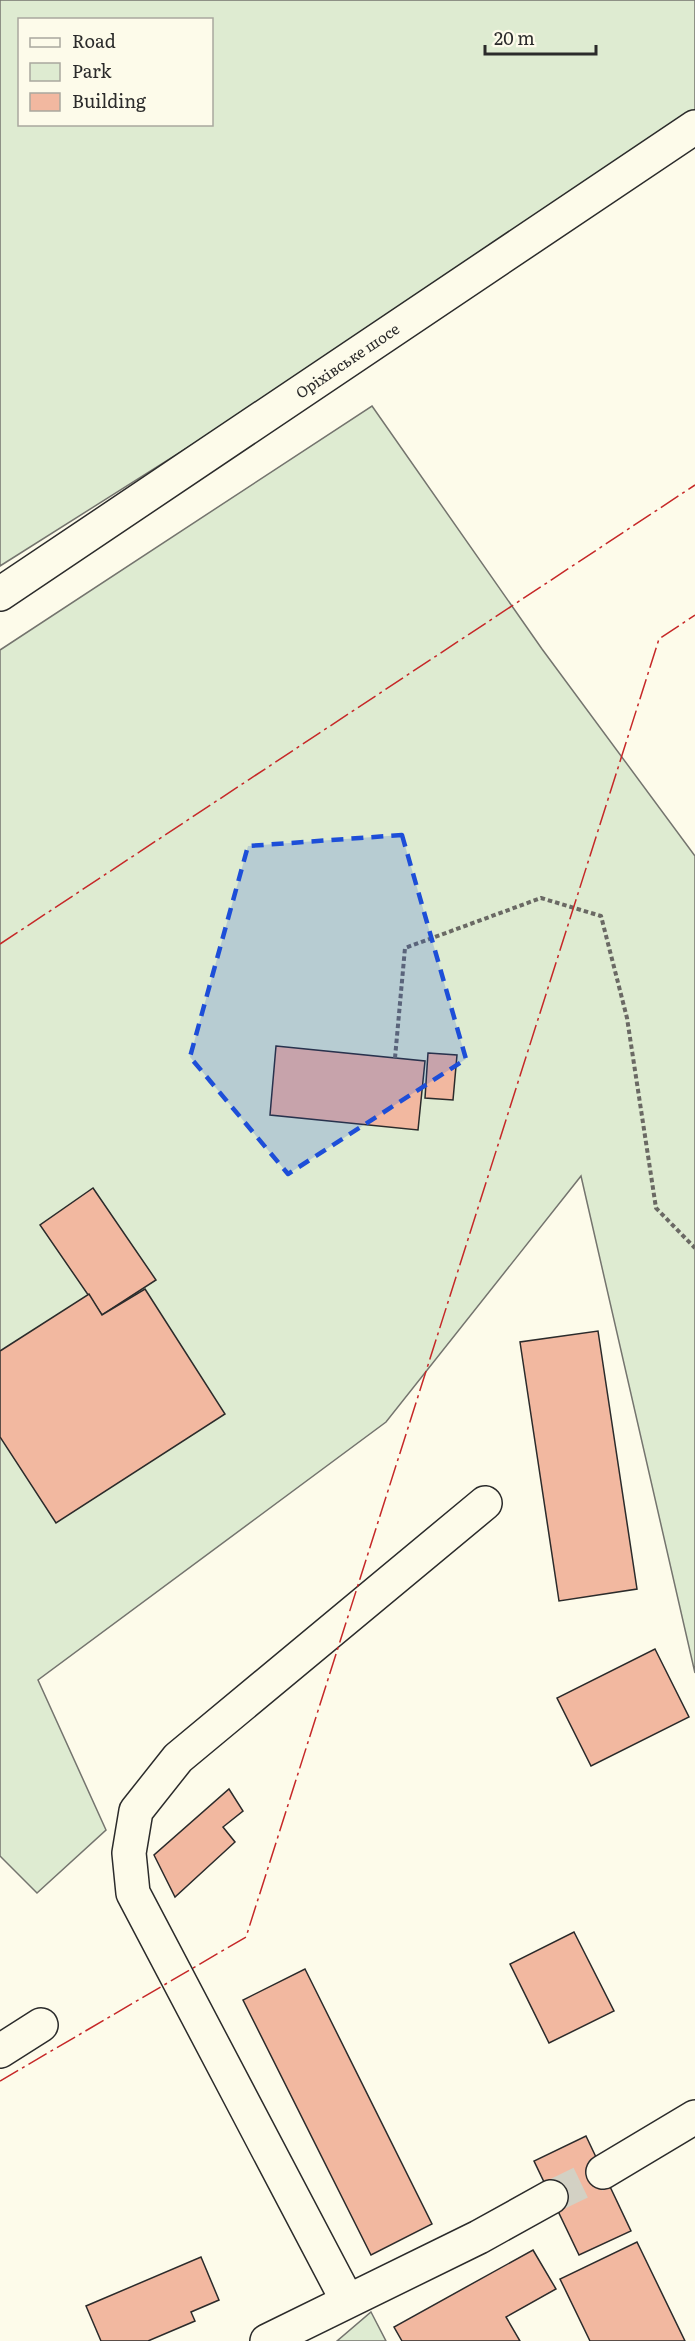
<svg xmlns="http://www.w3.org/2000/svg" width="695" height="2341" font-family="Literata,serif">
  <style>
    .green { fill: #deebd1; stroke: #74746e; stroke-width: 1.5; fill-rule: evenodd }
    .building { fill: #f2b8a0; stroke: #2b2b2b; stroke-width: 1.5 }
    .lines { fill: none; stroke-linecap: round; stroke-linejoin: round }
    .minor-tunnel { stroke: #d3d1c4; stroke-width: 33; stroke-dasharray: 33 16; stroke-linecap: butt }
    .minor-casing { stroke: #2b2b2b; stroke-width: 36 }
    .highway-casing { stroke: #2b2b2b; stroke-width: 36 }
    .path { stroke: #6a6964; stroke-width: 4; stroke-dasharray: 4.5 3; stroke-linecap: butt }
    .minor { stroke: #fdfbea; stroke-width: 33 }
    .highway { stroke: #fdfbea; stroke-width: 33 }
    .power { stroke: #c62828; stroke-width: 1.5; stroke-dasharray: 21 4.5 3 4.5; stroke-linecap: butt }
    .marked { fill: #1d4ed8; fill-opacity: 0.2; stroke: #1d4ed8; stroke-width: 4.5; stroke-dasharray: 12 8; stroke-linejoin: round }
    .labels { text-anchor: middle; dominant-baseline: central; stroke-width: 4.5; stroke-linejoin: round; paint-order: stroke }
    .street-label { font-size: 15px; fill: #2b2b2b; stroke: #fdfbea }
  </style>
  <rect width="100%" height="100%" fill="#fdfbea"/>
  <g class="green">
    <path d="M0,0h695v127l-695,439zM20,20h192v104h-192z"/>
    <polygon points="372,406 542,649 695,856 695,1673 581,1176 386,1422 38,1680 106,1830 37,1893 0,1856 0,650"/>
    <polygon points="371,2312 386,2341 337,2341"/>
  </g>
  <g class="building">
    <polygon points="276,1046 425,1061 418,1130 270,1115"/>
    <polygon points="428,1053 457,1055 453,1100 425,1098"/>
    <polygon points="93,1188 156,1280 102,1315 40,1225"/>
    <polygon points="145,1289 225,1414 56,1523 0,1437 0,1351 89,1294 102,1315"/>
    <polygon points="598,1331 637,1589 559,1601 520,1342"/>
    <polygon points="655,1649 689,1717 591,1766 557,1698"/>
    <polygon points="229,1789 243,1811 223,1827 235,1842 175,1897 154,1855"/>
    <polygon points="574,1932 614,2011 549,2043 510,1964"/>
    <polygon points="305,1969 432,2224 371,2255 243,2000"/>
    <polygon points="586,2136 631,2231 579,2255 534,2161"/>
    <polygon points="637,2242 685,2341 590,2341 560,2279"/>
    <polygon points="533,2250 556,2289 506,2317 520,2341 402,2341 394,2327"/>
    <polygon points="201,2257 219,2300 191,2312 195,2321 148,2341 101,2341 86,2306"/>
  </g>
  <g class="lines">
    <polyline class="minor-tunnel" points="551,2197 603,2172"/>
    <defs>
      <g id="minor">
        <polyline points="0,2051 41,2025"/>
        <polyline points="603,2172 695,2117"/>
        <polyline points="347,2300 133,1893 129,1853 136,1811 178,1758 485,1503"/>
        <polyline points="267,2341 479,2237 551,2197"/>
      </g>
      <polyline id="highway" points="0,594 695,127"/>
    </defs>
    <use href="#minor" class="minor-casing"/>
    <use href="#highway" class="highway-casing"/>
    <polyline class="path" points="395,1058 405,948 541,898 601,916 627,1018 656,1208 695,1248"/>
    <use href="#minor" class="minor"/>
    <use href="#highway" class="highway"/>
    <g class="power">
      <polyline points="0,944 695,485"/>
      <polyline points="0,2081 246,1937 659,639 695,615"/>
    </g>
  </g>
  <path class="marked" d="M402,835l64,224 -178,115 -98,-117 58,-211z"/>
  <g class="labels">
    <g class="street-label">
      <text transform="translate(347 360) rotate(-34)">Оріхівське шосе</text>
    </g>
  </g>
  <rect x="18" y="18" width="195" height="108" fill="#fdfbea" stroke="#a9a89e" stroke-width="1.5"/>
  <rect x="30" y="38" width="30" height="9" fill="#fdfbea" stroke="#a9a89e" stroke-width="1.5"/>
  <text x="72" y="48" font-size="18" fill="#2b2b2b">Road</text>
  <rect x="30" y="63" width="30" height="18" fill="#deebd1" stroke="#a9a89e" stroke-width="1.5"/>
  <text x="72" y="78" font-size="18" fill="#2b2b2b">Park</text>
  <rect x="30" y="93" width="30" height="18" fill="#f2b8a0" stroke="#a9a89e" stroke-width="1.5"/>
  <text x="72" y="108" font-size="18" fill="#2b2b2b">Building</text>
  <path d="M485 45v9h111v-9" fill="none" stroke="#2b2b2b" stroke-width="3"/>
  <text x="494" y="45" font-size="18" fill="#2b2b2b" stroke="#fdfbea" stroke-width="4.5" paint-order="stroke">20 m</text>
</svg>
